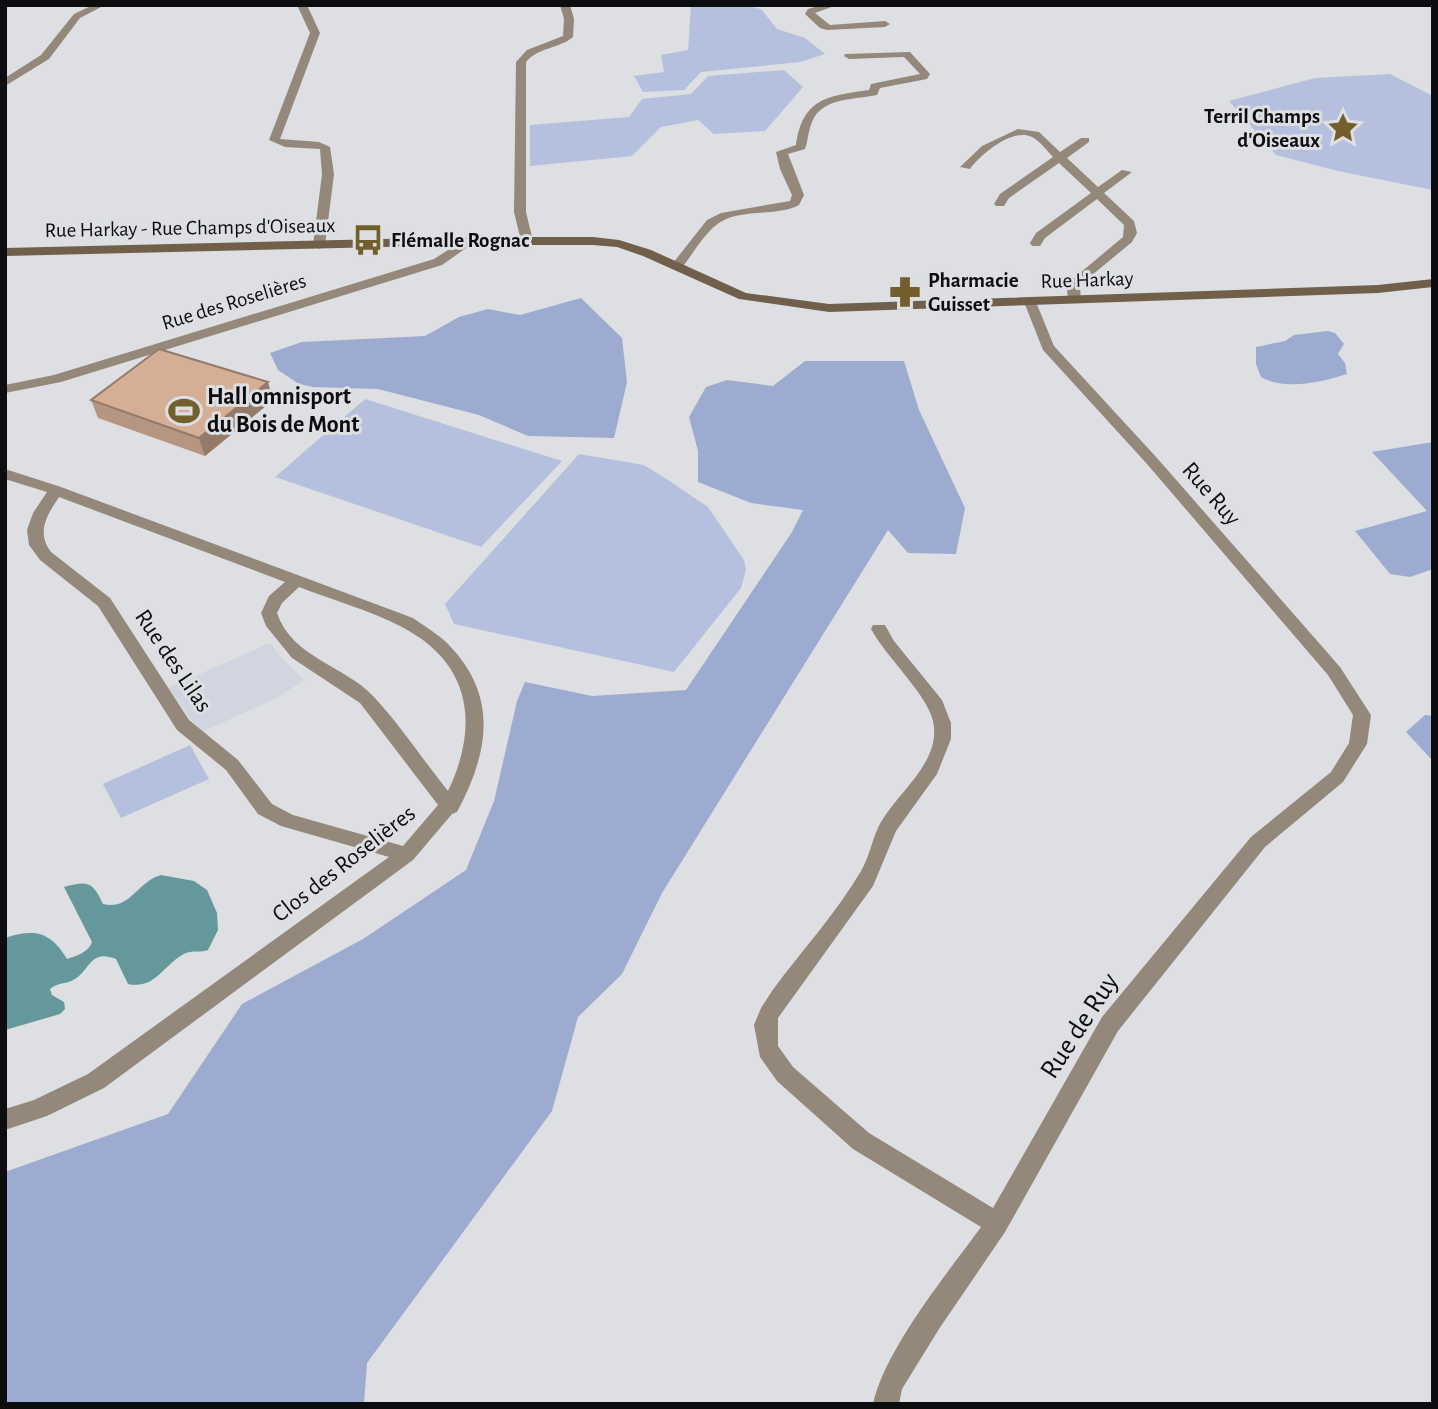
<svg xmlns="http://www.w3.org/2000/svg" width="1438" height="1409" font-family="'Alegreya Sans',sans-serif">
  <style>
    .built { fill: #d1d5df }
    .green { fill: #b4c0dd }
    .forest { fill: #9dabd0 }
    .water { fill: #64989a }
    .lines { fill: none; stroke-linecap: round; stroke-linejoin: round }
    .street { fill: #94887b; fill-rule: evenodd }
    .secondary { fill: #705f4b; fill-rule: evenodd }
    .wall { fill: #b69681 }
    .shaded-wall { fill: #947a69 }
    .building { fill: #d4af96; stroke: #947a69; stroke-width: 2 }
    .labels { text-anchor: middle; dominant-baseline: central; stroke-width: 6; stroke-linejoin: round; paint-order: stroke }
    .far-poi-label { font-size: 21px; font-weight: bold; fill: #0c0d0e; stroke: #dddfe2; text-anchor: start }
    .far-street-label { font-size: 21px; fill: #0c0d0e; stroke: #dddfe2 }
    .poi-label { font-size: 24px; font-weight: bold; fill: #0c0d0e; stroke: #dddfe2; text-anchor: start }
    .street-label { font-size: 24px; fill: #0c0d0e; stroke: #dddfe2 }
    .near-street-label { font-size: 28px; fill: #0c0d0e; stroke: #dddfe2 }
  </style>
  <rect width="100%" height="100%" fill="#dddfe2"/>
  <polygon class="built" points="270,643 284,661 305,680 274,699 202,732 196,727 168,688"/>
  <g class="green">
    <polygon points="691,5 741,5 761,9 777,29 805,38 825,54 800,62 701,72 684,90 643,92 634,76 664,72 661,55 688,50"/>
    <polygon points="784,70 803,87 765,131 714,134 698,120 661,127 632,156 530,166 530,125 629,117 642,99 691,94 708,76"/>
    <polygon points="1390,74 1433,96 1433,190 1338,171 1276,155 1229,101 1315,78"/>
    <polygon points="365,399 562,461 481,547 275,477"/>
    <polygon points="579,454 644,465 668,480 708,507 744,560 746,569 741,588 674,672 454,624 445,604"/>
    <polygon points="190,745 209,779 121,818 103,784"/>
  </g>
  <g class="forest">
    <polygon points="581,298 622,338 627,382 614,438 528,436 479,415 378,389 313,387 299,384 278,370 270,353 302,342 425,336 459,317 488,309 520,315"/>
    <path d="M1328,331l7,2 9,11 -6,10 7,9 2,11c-25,8 -62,17 -86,3l-5,-13v-17l29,-6 9,-6z"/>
    <polygon points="805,361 904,361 919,410 965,508 956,554 908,553 888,530 662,893 622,974 578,1017 552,1111 367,1363 364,1404 5,1404 5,1172 168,1114 242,1004 363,939 466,870 494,801 517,701 525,682 592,696 686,690 792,532 803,510 751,503 698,482 698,451 689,417 706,387 727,380 773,386"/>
    <polygon points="1433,442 1433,569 1410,577 1390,574 1355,531 1427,511 1372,452"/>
    <polygon points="1425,715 1433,716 1433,761 1406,732"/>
  </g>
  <path class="water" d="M161,875l33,6 13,9 10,23 1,17 -10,20c-7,3 -15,0 -22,3 -22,10 -30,37 -58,31l-12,-25c-26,-10 -25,10 -41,20 -9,6 -15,2 -25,10l2,6 12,7 1,7 -5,5 -55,16v-92c30,-10 46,-6 62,21 9,-3 22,-7 25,-17l-28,-55c24,-7 29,-5 39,17 27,7 35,-23 58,-29z"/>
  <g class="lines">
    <g class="street">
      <polygon points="93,5 105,5 80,18 49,59 5,86 5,78 41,55 74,14"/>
      <polygon points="297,5 307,5 320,33 280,139 319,142 330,147 334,174 325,245 319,249 313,245 322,174 320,149 285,147 269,140 310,33"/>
      <path d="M560,5h10l4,14 -1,18c-14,12 -35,10 -47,25v150l7,29 -6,4 -6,-4 -7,-29 2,-150 11,-12 36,-14 1,-17z"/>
      <polygon points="822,5 837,5 815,13 830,25 885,21 890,24 885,27 827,30 820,28 805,14 808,9"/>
      <path d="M910,52l20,22 -3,5 -47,9 -3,7c-23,5 -55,2 -65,27 -4,9 -4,19 -7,27l-17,5 16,41 -5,10c-25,13 -62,2 -84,21 -13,11 -23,29 -34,43h-8v-6l34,-43 14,-7 69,-12 2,-6 -12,-26 -4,-17 20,-7c7,-47 31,-49 73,-55l2,-6 49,-10 -16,-17 -55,2 -5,-3 1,-2z"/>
      <path d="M1018,129l21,3 21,20 21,-14h8v4l-22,16 31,29 24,-17 10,2 -28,21 30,28 3,12 -5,9 -52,43 1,18h-10c-4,-7 -5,-12 -3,-20l55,-46 1,-12 -27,-26 -52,39 -5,8h-8l-2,-3 6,-10 55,-40 -32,-30 -50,35 -5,8h-8l-2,-2 6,-10 53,-37c-6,-6 -13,-16 -21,-20 -19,-10 -52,18 -62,32l-10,-2 22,-21z"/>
      <polygon points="468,237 474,241 472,244 442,265 61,382 5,393 5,385 54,375 434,259"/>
      <path d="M1030,298l6,4 18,44 103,112 183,209 31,48 -4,29 -24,38 -78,65 -147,184 -113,201 -66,97 -37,60 -3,15h-26c12,-55 74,-130 108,-177l-128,-78 -76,-68 -17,-24 -6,-32 7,-17 11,-17c29,-40 64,-77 89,-120 9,-15 11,-33 20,-49 18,-31 61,-61 52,-101 -6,-27 -47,-64 -62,-92l2,-4h12l9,16 48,59 9,23v16l-14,35 -41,57 -23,55 -95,132v28l15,21 76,66 124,75 109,-191 149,-180 80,-65 18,-29 4,-28 -25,-40 -181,-211 -104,-114 -19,-48z"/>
      <path d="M5,469l56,18 352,131c11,8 25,16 35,26 52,53 40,110 9,168l-5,2 -39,46 -309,228 -57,28 -42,14v-21l29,-9 54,-26 301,-217 -108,-31 -23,-12 -32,-44 -49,-40 -79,-124 -58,-46 -11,-15 -2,-15 6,-17 14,-21 -42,-13zM59,497l226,85 -16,14 -8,17 5,13 26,32 68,45 78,102 -35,41 -110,-31 -21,-11 -34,-44 -49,-40 -79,-122 -59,-46c-15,-20 -4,-37 8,-55zM299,587c33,13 70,23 101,39 71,36 80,98 48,165 -25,-31 -47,-65 -74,-94 -28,-31 -82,-39 -97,-84l5,-10z"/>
    </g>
    <polygon class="secondary" points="468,237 593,237 619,240 651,250 746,293 829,304 1378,285 1433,279 1433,287 1378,293 829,312 739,299 643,256 617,247 593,245 468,245 5,256 5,248"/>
  </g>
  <polygon class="wall" points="91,400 273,400 205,456 98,418"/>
  <polygon class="shaded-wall" points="268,382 273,400 205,456 199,438"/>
  <polygon class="building" points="159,349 268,382 199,438 91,400"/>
  <defs>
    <symbol id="sight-bare" viewBox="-9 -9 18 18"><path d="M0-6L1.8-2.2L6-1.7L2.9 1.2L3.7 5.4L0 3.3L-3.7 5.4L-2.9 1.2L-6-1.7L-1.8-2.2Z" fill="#735e2d" stroke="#dddfe2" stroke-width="2.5" paint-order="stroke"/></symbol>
    <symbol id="bus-bare" viewBox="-9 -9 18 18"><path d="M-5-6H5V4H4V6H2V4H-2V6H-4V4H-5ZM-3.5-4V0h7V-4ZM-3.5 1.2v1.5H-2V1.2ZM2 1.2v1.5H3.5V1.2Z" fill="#735e2d" stroke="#dddfe2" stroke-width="2.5" paint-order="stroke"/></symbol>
    <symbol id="pharmacy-bare" viewBox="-9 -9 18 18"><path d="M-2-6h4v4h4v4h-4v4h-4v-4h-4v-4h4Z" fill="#735e2d" stroke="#dddfe2" stroke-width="2.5" paint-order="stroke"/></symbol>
    <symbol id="stadium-bare" viewBox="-9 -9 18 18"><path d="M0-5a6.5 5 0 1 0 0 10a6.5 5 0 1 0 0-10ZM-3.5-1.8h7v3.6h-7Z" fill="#735e2d" stroke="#dddfe2" stroke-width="2.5" paint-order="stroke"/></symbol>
  </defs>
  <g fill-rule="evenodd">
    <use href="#sight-bare" x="1321" y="106" width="44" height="44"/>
    <use href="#bus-bare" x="346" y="218" width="44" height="44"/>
    <use href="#pharmacy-bare" x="883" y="270" width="44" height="44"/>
    <use href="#stadium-bare" x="162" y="389" width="44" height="44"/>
  </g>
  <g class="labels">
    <g class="far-poi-label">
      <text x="1320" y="116" text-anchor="end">Terril Champs<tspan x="1320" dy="24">d'Oiseaux</tspan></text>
      <text x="391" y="240">Flémalle Rognac</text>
      <text x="928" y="280">Pharmacie<tspan x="928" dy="24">Guisset</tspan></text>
    </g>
    <g class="far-street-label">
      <text transform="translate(190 228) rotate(-1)">Rue Harkay - Rue Champs d'Oiseaux</text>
      <text transform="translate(1087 280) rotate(-2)">Rue Harkay</text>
      <text transform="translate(234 302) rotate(-17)">Rue des Roselières</text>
    </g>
    <g class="poi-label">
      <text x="207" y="397">Hall omnisport<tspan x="207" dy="28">du Bois de Mont</tspan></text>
    </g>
    <g class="street-label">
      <text transform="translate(1211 494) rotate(49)">Rue Ruy</text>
      <text transform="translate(173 661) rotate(56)">Rue des Lilas</text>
      <text transform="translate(344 864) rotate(-38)">Clos des Roselières</text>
    </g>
    <g class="near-street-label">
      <text transform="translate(1080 1026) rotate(-57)">Rue de Ruy</text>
    </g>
  </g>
  <rect width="1438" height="1409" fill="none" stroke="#0c0d0e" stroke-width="14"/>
</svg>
